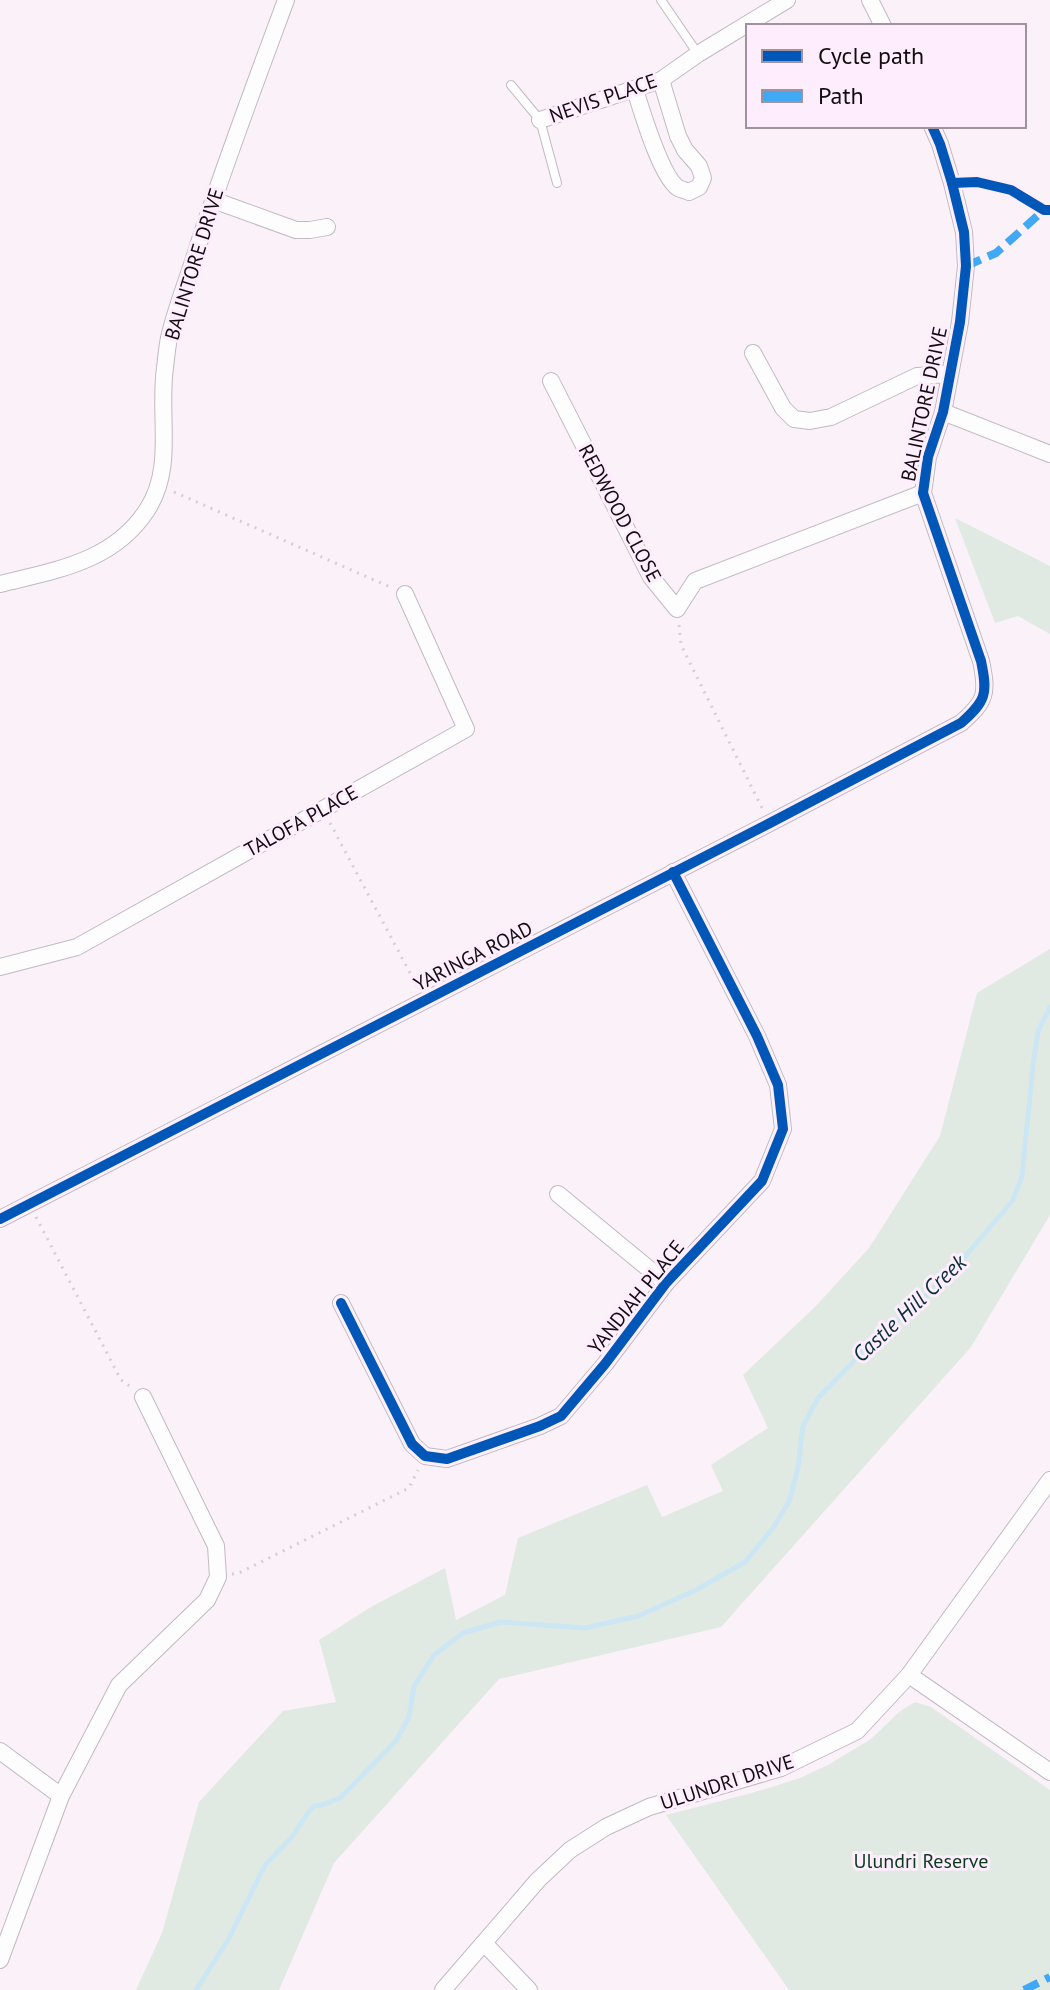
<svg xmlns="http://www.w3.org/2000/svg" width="1050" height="1990" font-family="'PT Sans',sans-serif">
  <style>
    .green { fill: #e0eae2 }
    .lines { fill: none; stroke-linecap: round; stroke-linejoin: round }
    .stream { stroke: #cde6f3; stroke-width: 5 }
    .service-casing { stroke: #c1bac0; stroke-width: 10 }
    .minor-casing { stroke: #c1bac0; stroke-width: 18 }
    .path { stroke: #d3d0d3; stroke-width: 3; stroke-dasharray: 2 6; stroke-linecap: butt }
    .service { stroke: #fefdfe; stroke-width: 8 }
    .minor { stroke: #fefdfe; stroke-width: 16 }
    .quiet { stroke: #3fa9f5; stroke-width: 8; stroke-dasharray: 16 8; stroke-linecap: butt }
    .cycleway-casing { stroke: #feedfc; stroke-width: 15 }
    .cycleway { stroke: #0057b8; stroke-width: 10 }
    .labels { text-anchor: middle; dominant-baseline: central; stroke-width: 6; stroke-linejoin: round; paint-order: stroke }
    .street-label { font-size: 20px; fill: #130d12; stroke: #feedfc }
    .park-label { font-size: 20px; fill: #073b1b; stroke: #feedfc }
    .water-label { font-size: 22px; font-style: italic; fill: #082f39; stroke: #feedfc }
  </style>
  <rect width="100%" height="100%" fill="#faf1f9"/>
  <g class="green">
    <polygon points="955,518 1050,566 1050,634 1018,616 995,623"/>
    <polygon points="1050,949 1050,1215 971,1347 721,1627 499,1679 334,1863 279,1990 136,1990 162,1933 199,1802 283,1711 336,1702 319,1640 371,1607 445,1568 456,1620 505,1595 518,1538 647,1485 662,1517 723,1491 711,1465 768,1428 743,1375 816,1306 869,1248 940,1136 977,993"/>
    <polygon points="915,1702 931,1707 1050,1790 1050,1990 789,1990 666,1815 752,1793 800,1778 828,1765 871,1739 899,1712"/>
  </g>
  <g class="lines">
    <polyline class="stream" points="196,1990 228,1940 265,1865 293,1836 305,1817 314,1806 322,1805 340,1798 396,1741 409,1717 414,1686 434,1655 463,1633 500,1622 585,1628 638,1616 696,1590 745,1562 773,1528 789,1502 798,1468 803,1426 818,1398 852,1363 874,1337 914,1308 963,1259 1013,1200 1022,1176 1033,1066 1038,1031 1050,1007"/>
    <defs>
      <g id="service">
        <polyline points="661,0 698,54"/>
        <polyline points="511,85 540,120 557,183"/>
      </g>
      <g id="minor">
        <polyline points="870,0 883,26"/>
        <path d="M635,90c7,21 25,85 43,98 2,1 9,3 11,4l10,-5 4,-9 -4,-12 -14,-16 -7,-14 -17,-56"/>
        <polyline points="540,120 661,80 698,54 787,0"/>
        <polyline points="213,200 296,230 310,230 327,227"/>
        <polyline points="753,353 783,408 794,419 810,421 831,417 917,376 949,374"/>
        <polyline points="551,381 651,577 677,609 695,581 923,493"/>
        <polyline points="943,412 1050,454"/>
        <path d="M0,584c56,-14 113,-22 147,-74 28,-43 11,-94 18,-142 1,-10 2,-20 4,-30 7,-31 20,-62 29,-92 27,-83 58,-165 88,-246"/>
        <polyline points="0,967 77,947 466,729 405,594"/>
        <polyline points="558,1194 666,1283"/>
        <path d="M0,1219l770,-396 191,-100c25,-22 27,-29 20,-62l-58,-168 5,-36 15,-45 17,-90 6,-56 -2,-34 -12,-49 -12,-39 -8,-18"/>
        <polyline points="341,1303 412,1444 425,1456 447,1459 540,1426 561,1416 605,1364 666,1283 762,1181 783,1129 778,1085 757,1036 673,872"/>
        <polyline points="909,1675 1050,1772"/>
        <polyline points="0,1751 61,1796"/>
        <polyline points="484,1943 529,1990"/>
        <polyline points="0,1960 61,1796 119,1685 207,1600 218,1577 216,1546 143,1397"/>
        <polyline points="443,1990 538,1880 570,1850 606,1827 649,1807 781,1768 857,1731 909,1675 1050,1480"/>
      </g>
    </defs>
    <use href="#service" class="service-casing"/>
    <use href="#minor" class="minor-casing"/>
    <g class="path">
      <polyline points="174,492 390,587"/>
      <polyline points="679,625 681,645 763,810"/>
      <polyline points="330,823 417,986"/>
      <polyline points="36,1217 121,1380 131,1387"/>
      <polyline points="232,1574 239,1573 409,1488 418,1470"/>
    </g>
    <use href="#service" class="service"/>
    <use href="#minor" class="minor"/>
    <g class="quiet">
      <polyline points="966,266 996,253 1044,210"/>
      <polyline points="1024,1990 1050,1977"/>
    </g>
    <defs>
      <g id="cycleway">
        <polyline points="952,183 977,182 1011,190 1044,210 1050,210"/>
        <path d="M0,1219l770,-396 191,-100c25,-22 27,-29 20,-62l-58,-168 5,-36 15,-45 17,-90 6,-56 -2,-34 -12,-49 -12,-39 -8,-18"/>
        <polyline points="341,1303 412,1444 425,1456 447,1459 540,1426 561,1416 605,1364 666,1283 762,1181 783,1129 778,1085 757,1036 673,872"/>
      </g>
    </defs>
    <use href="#cycleway" class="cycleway-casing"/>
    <use href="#cycleway" class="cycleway"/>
  </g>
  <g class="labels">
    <g class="street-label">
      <text transform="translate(603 98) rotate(-19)">NEVIS PLACE</text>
      <text transform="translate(194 264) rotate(-73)">BALINTORE DRIVE</text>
      <text transform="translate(924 404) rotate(-78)">BALINTORE DRIVE</text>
      <text transform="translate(620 513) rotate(62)">REDWOOD CLOSE</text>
      <text transform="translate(301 821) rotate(-29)">TALOFA PLACE</text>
      <text transform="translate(473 956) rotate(-27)">YARINGA ROAD</text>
      <text transform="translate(636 1297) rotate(-51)">YANDIAH PLACE</text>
      <text transform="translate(727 1782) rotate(-18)">ULUNDRI DRIVE</text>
    </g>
    <g class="park-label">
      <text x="921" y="1861">Ulundri Reserve</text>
    </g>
    <g class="water-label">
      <text transform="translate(909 1308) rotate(-43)">Castle Hill Creek</text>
    </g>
  </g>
  <rect x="746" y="24" width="280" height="104" fill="#feedfc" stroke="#a0939e" stroke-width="2"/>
  <rect x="762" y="50" width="40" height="12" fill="#0057b8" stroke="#a0939e" stroke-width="2"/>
  <text x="818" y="64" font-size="24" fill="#130d12">Cycle path</text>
  <rect x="762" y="90" width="40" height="12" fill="#3fa9f5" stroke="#a0939e" stroke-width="2"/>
  <text x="818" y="104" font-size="24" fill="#130d12">Path</text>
</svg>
